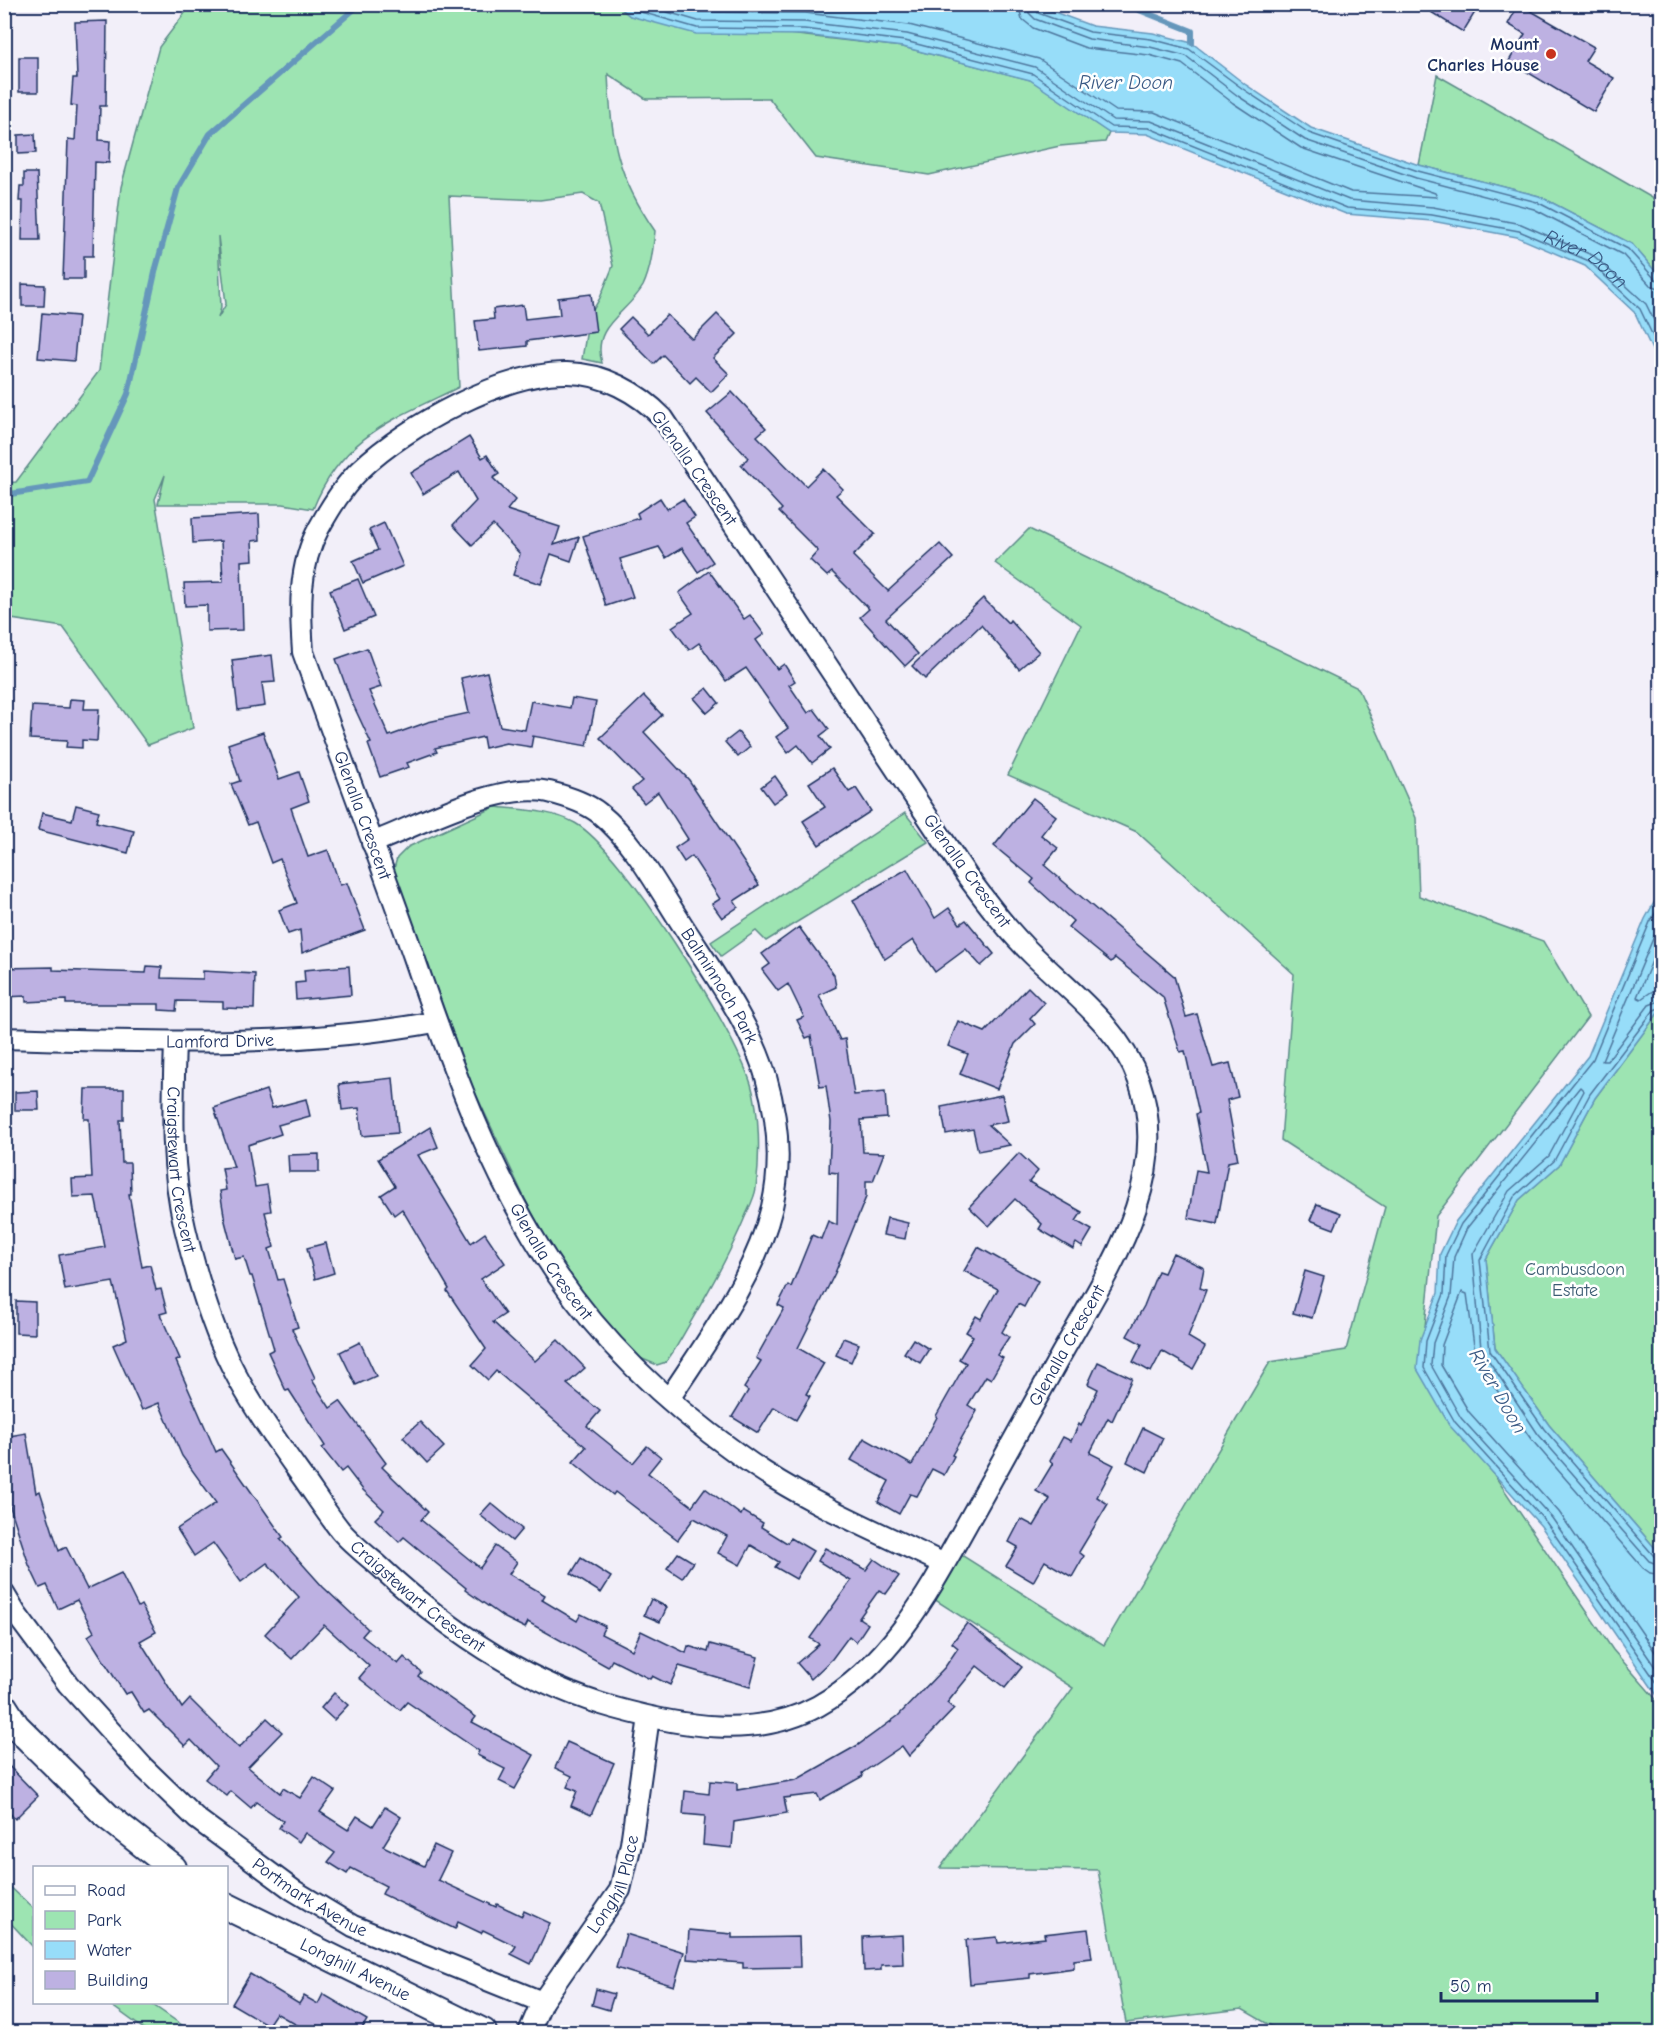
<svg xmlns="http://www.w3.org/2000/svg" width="1666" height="2037" font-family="'Comic Neue',sans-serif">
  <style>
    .green { fill: #9de4b2; stroke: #5c8a88; stroke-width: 1.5; fill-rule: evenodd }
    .water { fill: #97ddf9; stroke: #6597bb; stroke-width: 1.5 }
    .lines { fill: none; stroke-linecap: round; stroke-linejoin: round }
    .shore { stroke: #4d759c; stroke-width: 1.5 }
    .stream { stroke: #6597bb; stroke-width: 6 }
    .building { fill: #bdb1e2; stroke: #1b2f5e; stroke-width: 1.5 }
    .minor-casing { stroke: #1b2f5e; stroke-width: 24 }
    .tertiary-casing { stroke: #1b2f5e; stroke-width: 30 }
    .minor { stroke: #fff; stroke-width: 20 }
    .tertiary { stroke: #fff; stroke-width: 26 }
    .poi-dot { fill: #c8321e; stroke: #fff; stroke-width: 2 }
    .labels { text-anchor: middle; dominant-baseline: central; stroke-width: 5; stroke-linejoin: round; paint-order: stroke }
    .poi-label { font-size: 18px; font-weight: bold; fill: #1b2f5e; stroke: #fff; text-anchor: end }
    .street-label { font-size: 18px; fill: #1b2f5e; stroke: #fff }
    .park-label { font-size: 18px; fill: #3c5c73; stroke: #fff }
    .water-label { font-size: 20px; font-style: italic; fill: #3a5a85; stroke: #fff }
  </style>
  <rect width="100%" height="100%" fill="#f2eff9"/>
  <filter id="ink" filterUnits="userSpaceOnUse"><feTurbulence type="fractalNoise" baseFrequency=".0167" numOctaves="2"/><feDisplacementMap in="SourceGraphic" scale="12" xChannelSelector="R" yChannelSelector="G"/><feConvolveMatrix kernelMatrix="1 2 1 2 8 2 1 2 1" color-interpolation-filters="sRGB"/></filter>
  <g filter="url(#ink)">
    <g class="green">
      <path d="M191,5h426l13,11 273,31 128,33 78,53 -4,9 -45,4 -131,29 -113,-17 -47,-60 -123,1 -38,-25c3,67 9,102 47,157 -2,18 -4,38 -12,55 -16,28 -52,39 -41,77l-20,-4 7,-42 11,-19 13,-32 -14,-63 -16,-9 -43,6 -91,-4 10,191c-65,32 -117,49 -146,122l-30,-5h-125l7,-29 -10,24 38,229 -45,17 -85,-118 -58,-9 -1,-135 12,-1 83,-111 22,-184 38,-140zM218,236l8,68 -8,14 3,-10z"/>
      <polygon points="1437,75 1661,203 1661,278 1632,244 1539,196 1419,165"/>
      <polygon points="1029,529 1358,688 1416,818 1419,896 1543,941 1588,1017 1436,1216 1421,1367 1613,1650 1661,1705 1661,2032 1282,2032 1242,2009 1126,2023 1098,1870 940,1868 1073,1688 926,1594 952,1549 1104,1645 1270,1362 1346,1350 1385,1207 1281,1140 1294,974 1137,832 1008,775 1081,625 995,563"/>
      <path d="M495,807c26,3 57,3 80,16 48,27 159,206 176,261 9,29 9,74 5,104 -1,9 -7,20 -11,29 -19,46 -45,89 -70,132l-9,13 -9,3 -17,-7 -61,-55 -54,-104 -51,-109 -81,-218 4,-14 11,-11z"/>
      <polygon points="905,813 928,842 766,941 756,931 721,956 711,942"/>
      <polygon points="1661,1009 1661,1555 1549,1425 1495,1348 1486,1259 1519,1200 1559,1165 1595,1098"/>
      <polygon points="5,1882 34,1909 34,1948 5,1917"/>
      <polygon points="108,2003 150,2003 192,2032 148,2032"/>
    </g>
    <g class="water">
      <polygon points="617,5 1020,5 1038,6 1092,26 1153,33 1192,43 1246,85 1311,128 1419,165 1539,196 1632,244 1661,278 1661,369 1635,313 1585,266 1517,237 1432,221 1346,214 1147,134 1109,133 1030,80 903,47 804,35 696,34 630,16"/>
      <polygon points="1661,890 1661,1009 1595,1098 1559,1165 1519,1200 1486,1259 1495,1348 1549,1425 1661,1555 1661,1701 1541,1526 1450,1426 1417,1369 1420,1340 1438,1293 1440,1254 1456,1221 1588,1056 1645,919"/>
    </g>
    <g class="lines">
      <g class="shore">
        <polyline points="626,4 634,10 697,28 804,29 905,41 1033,74 1111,127 1149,128 1347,208 1432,215 1519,231 1589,261 1640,309 1662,355"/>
        <path id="s1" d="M640,4l58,17 106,1 103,12 128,33 78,53 38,1 198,79 84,7 88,17 73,32 52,48 16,33"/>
        <polyline points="673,4 699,12 805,13 909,25 1039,59 1116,111 1154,112 1351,192 1437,197 1435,193 1301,148 1233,103 1182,64 1149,55 1086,48 1033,28 1022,19 1018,4"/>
        <polyline points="1027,4 1029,13 1035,19 1089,39 1150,47 1186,56 1238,96 1305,140 1416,178 1534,209 1623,255 1650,285 1662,289"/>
        <polyline points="1035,4 1038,13 1090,32 1151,39 1189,49 1243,89 1309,133 1418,171 1537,202 1628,249 1655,279 1662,281"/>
        <polyline points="1662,902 1650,922 1593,1059 1461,1224 1446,1255 1444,1294 1426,1341 1424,1368 1455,1422 1546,1522 1662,1690"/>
        <polyline points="1662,917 1602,1061 1607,1061 1649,1005 1662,1000"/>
        <polyline points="1662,937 1637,997 1641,999 1651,992 1662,991"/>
        <polyline points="1662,1007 1654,1010 1590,1094 1554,1161 1514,1197 1480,1260 1490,1351 1544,1429 1654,1556 1662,1558"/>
        <polyline points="1662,1566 1649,1561 1538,1434 1481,1349 1473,1254 1509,1191 1549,1156 1584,1091 1580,1087 1467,1228 1454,1257 1451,1296 1433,1343 1431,1365 1461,1418 1552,1518 1662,1677"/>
        <polyline points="1662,1575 1650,1573 1643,1568 1531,1439 1476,1360 1467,1294 1462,1292 1442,1345 1441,1365 1469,1412 1559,1512 1662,1662"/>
      </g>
      <g class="stream">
        <polyline points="1124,4 1192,31 1192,43"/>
        <polyline points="4,495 87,482 128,394 156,268 178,188 210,134 360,4"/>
      </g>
    </g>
    <g class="building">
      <polygon points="1418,4 1480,4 1463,32"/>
      <polygon points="1519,4 1594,47 1585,61 1614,78 1594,112 1509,61 1525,34 1508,24"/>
      <polygon points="107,21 106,106 100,106 99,140 110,141 109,163 95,162 93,256 84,256 84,279 63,279 68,139 75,140 77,106 71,105 73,78 77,78 75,22"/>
      <rect x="19" y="57" width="19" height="35"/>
      <polygon points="35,134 36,153 18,154 18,135"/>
      <polygon points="24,173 37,173 40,240 22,240 23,201 19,201 20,186 24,186"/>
      <polygon points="22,284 45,285 44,306 22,306"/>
      <polygon points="591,294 596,332 527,341 527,346 479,351 475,321 494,319 493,309 523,305 525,319 560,315 558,298"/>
      <polygon points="42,313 78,316 74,361 38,358"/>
      <polygon points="717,314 737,334 713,358 729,374 711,392 696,377 690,383 663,355 654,364 619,329 631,317 648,334 667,315 692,339"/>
      <polygon points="732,392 766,428 757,436 806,486 823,469 843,489 836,495 875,534 853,556 888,591 940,544 953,558 886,619 918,654 905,666 860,617 869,609 832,572 827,576 810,560 818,551 779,512 782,509 741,465 748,458 707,413"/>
      <polygon points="469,437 482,458 487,455 499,474 493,478 515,500 507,510 560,527 554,545 579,537 571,561 551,554 541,584 513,575 520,554 493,525 472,545 453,525 476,501 459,472 423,494 411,473"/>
      <polygon points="660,498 667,509 683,499 695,517 686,523 713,562 698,572 682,548 666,558 659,547 620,559 633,597 606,606 583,536 639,518 637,513"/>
      <polygon points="259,514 260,540 252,541 253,560 241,561 243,630 207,631 207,605 185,606 184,583 223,582 221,541 193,543 192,518"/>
      <polygon points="384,523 403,566 363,583 353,561 378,550 369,530"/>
      <polygon points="709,571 744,619 750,615 764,634 756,640 777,669 784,664 795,681 789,685 808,713 814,709 829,729 820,736 830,749 812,763 798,745 788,753 776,737 788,728 746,668 726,681 699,643 689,650 672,627 693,613 679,593"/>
      <polygon points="358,579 374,617 345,629 330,590"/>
      <polygon points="983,598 1008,623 1010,620 1039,652 1019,669 981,625 925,679 912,666"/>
      <polygon points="367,648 381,687 369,691 389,736 428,722 469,713 461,678 487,672 500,726 525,730 531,701 570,708 572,698 596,702 587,746 533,736 531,747 506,743 485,748 483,737 435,748 437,752 407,763 409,767 380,777 368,744 371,743 350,698 336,659"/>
      <polygon points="272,655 275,682 262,683 265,706 238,710 232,660"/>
      <polygon points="707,688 719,703 707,713 694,698"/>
      <polygon points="644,696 662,715 644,732 689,780 759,885 734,901 738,907 722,918 712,904 720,899 692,856 684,862 675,848 688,839 658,792 644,803 632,789 642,781 600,738"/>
      <polygon points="70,699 85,700 84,709 99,709 97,741 82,740 82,748 66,747 67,741 30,739 32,706 69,708"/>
      <polygon points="263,732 279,779 299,772 309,801 291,808 308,857 328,850 340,885 347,883 365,930 302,953 300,930 288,934 279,910 297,903 280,859 271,863 256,822 248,825 231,784 240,781 228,744"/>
      <polygon points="738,732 750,747 738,757 725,742"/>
      <polygon points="832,768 849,792 856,788 871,811 819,845 803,821 825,807 809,783"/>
      <polygon points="775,776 787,793 773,803 761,787"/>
      <polygon points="1033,798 1056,816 1041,835 1058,848 1044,865 1174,976 1186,1017 1197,1014 1213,1067 1230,1063 1238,1097 1227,1100 1238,1160 1228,1162 1217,1224 1188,1218 1196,1170 1207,1172 1196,1114 1199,1113 1185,1051 1180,1052 1163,997 1115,958 1111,962 1068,927 1073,921 1031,883 1034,879 994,846"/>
      <polygon points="76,805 99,811 96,822 134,831 128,853 38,830 42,813 72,820"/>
      <polygon points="907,869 935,918 949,908 960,924 966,920 994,954 981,966 966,949 935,972 913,940 885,959 853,900"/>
      <polygon points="799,927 834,975 836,987 819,995 840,1040 845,1039 854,1095 885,1092 887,1118 861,1120 863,1152 884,1153 873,1181 866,1181 866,1197 835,1273 798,1348 824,1363 806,1394 810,1396 796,1420 774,1407 758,1433 732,1417 748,1391 744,1388 761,1361 756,1358 784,1308 778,1305 788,1285 791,1287 812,1235 821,1239 828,1221 837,1225 838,1173 829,1172 831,1122 826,1086 820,1087 811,1036 806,1038 797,1020 804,1017 788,984 778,991 762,970 770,964 762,954"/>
      <polygon points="147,966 162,967 161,978 203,979 203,971 255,974 254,1009 223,1008 223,1002 177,1001 176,1011 159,1010 159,1004 66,1004 66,1000 26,1002 26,996 4,997 4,968 53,967 53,970 146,973"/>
      <polygon points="349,966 351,995 296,1000 295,983 305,982 304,970"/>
      <polygon points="1028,987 1044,1003 1030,1018 1035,1024 1015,1044 997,1089 960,1074 968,1054 948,1046 958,1021 985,1032"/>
      <polygon points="393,1078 398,1133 362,1136 359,1108 342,1110 339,1084"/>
      <polygon points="85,1089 124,1089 124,1120 120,1120 122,1163 130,1163 131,1194 129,1194 142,1267 150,1265 156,1290 161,1289 167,1312 160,1314 180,1359 176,1361 216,1452 221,1449 283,1537 280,1539 323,1587 368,1629 362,1636 398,1664 404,1657 421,1672 418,1676 476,1717 472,1722 534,1755 515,1789 499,1781 505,1769 477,1755 479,1751 407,1702 400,1710 359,1678 369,1666 324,1625 292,1659 265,1634 299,1597 267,1563 241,1582 213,1543 194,1556 177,1529 216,1503 182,1456 159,1403 142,1410 113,1345 127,1339 113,1282 65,1290 59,1255 105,1247 95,1196 73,1197 72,1179 92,1178 89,1119 84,1119"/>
      <polygon points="266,1090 272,1108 306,1099 310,1116 278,1125 281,1134 248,1145 255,1187 267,1185 271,1211 265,1212 274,1247 269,1249 278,1280 283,1279 298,1327 292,1329 315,1378 312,1380 330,1408 340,1401 386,1463 382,1467 428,1512 421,1520 480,1568 495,1546 517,1562 509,1574 545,1595 542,1600 577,1621 581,1614 605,1626 601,1634 632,1650 641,1631 686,1653 688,1646 708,1652 710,1644 758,1657 750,1687 679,1666 670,1685 652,1676 650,1679 612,1660 608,1667 528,1622 525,1628 505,1618 465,1590 466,1588 404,1537 399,1542 375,1519 384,1510 363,1490 346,1468 341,1472 322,1448 325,1446 289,1390 286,1391 268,1352 274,1349 252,1276 250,1276 244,1257 235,1259 225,1221 220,1191 226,1190 222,1168 234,1167 214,1108"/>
      <polygon points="38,1091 39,1110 15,1110 15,1092"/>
      <polygon points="1002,1095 1008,1121 988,1125 1010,1145 978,1151 973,1129 946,1134 941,1107"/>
      <polygon points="430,1127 438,1147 418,1155 471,1243 485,1233 505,1263 481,1279 505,1314 493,1322 535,1361 558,1340 585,1368 567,1384 600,1411 587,1426 633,1463 647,1446 661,1457 648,1473 692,1506 705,1488 741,1515 743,1511 763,1523 761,1527 787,1543 791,1538 813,1551 796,1579 775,1567 779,1562 751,1545 740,1565 718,1553 727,1536 694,1518 678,1540 615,1492 613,1495 573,1462 586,1447 496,1371 488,1380 472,1365 486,1349 447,1291 449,1289 402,1209 394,1215 381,1195 395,1186 378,1159"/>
      <polygon points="1019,1153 1038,1171 1029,1182 1082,1212 1076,1221 1092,1230 1082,1247 1076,1243 1073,1249 1039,1229 1042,1224 1015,1199 989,1226 969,1207"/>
      <polygon points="319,1154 319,1172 289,1172 288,1155"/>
      <polygon points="1317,1204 1341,1213 1334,1229 1310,1220"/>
      <polygon points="887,1218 908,1223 905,1239 883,1235"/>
      <polygon points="326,1243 334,1273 315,1279 307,1248"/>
      <polygon points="978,1247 1038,1281 1024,1307 1018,1304 1002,1332 1009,1337 997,1355 1003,1358 991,1379 986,1376 968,1405 977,1411 952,1455 954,1456 944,1475 932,1469 917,1496 910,1494 899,1514 878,1502 889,1481 851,1460 864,1438 912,1465 937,1417 936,1416 966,1363 959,1359 973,1336 966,1332 976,1316 981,1319 998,1289 964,1271"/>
      <polygon points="1173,1253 1204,1268 1200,1288 1206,1290 1188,1337 1205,1347 1193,1369 1162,1351 1151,1372 1133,1362 1142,1344 1127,1336 1144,1306 1158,1271 1164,1273"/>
      <polygon points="1305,1271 1324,1277 1312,1318 1293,1313"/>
      <polygon points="16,1301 35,1302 35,1334 16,1333"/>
      <polygon points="843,1338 859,1344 851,1362 836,1355"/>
      <polygon points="913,1339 929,1349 920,1363 904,1353"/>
      <polygon points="360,1342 376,1376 356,1385 340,1352"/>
      <polygon points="1098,1362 1132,1378 1112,1421 1108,1418 1090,1453 1114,1465 1097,1497 1108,1504 1079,1552 1084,1556 1072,1577 1045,1561 1033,1582 1006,1566 1018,1547 1009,1542 1021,1519 1034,1526 1050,1499 1036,1491 1053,1463 1050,1461 1063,1437 1071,1441 1079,1424 1081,1426 1098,1389 1088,1384"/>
      <polygon points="420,1422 444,1447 427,1463 403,1437"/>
      <polygon points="1143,1428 1163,1438 1147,1472 1127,1462"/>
      <polygon points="26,1433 36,1493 40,1491 59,1551 66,1547 87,1589 121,1573 138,1607 141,1605 156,1632 140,1641 182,1708 190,1699 239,1748 267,1718 282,1732 248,1767 280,1793 283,1788 300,1798 314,1777 335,1791 320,1812 348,1830 357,1816 373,1826 385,1807 401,1817 383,1846 424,1866 434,1845 451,1853 438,1880 496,1907 497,1904 522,1916 524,1911 550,1923 531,1964 511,1954 516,1946 483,1930 481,1933 458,1922 455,1929 382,1894 386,1886 351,1868 347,1874 328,1862 335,1853 305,1833 299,1842 279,1828 283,1821 256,1802 251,1808 231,1791 227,1796 205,1779 216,1766 191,1740 185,1746 149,1710 144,1713 131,1692 125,1694 88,1636 94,1632 77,1600 58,1609 47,1585 40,1588 29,1565 4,1488 4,1437"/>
      <polygon points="491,1503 522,1529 512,1541 480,1515"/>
      <polygon points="825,1548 866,1570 874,1559 899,1576 886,1594 879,1590 859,1618 868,1624 856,1642 849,1636 832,1659 811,1679 797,1663 819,1644 810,1638 851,1581 818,1561"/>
      <polygon points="678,1553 693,1562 682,1578 667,1568"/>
      <polygon points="581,1558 611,1577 601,1593 571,1574"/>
      <polygon points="651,1599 667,1607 660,1622 644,1615"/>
      <polygon points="967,1623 1022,1667 1005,1688 977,1666 947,1703 954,1709 909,1756 902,1746 862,1773 863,1776 820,1800 817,1794 784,1798 787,1813 734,1822 732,1848 703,1845 705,1816 683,1814 685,1791 709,1794 710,1781 737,1783 737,1790 796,1780 858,1745 898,1716 945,1667 958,1648 952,1643"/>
      <polygon points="334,1693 348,1705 334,1720 321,1708"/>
      <polygon points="567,1742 614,1763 591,1815 571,1806 577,1791 567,1787 572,1776 555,1768"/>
      <polygon points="4,1761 38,1796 15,1819 4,1807"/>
      <polygon points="1088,1929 1092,1958 1074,1960 1074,1968 1030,1974 1030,1978 970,1984 966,1940 997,1937 998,1943 1045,1938 1044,1934"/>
      <polygon points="689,1930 732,1934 732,1938 799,1937 800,1967 743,1968 743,1963 687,1959"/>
      <polygon points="626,1934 684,1952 674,1986 616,1968"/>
      <polygon points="902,1935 903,1964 881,1965 881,1970 864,1971 863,1937"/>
      <polygon points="250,1974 299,2004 304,1996 318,2004 323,1994 367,2020 360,2032 309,2032 276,2013 268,2025 232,2004"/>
      <polygon points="596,1989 614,1994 609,2010 592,2005"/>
    </g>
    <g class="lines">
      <defs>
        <g id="minor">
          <path id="s2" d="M372,843c47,-18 127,-62 177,-51 16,4 36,10 50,21 36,29 59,75 84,113 29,45 68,99 83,151 12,42 16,87 6,130 -17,70 -64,132 -103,192"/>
          <path id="s3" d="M4,1038c144,4 289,10 431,-16"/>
          <path id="s4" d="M175,1042c-2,63 -5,125 10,186 11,46 25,95 46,137 19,38 43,72 67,106 14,19 27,40 42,59 11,13 25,24 38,35 68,64 147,118 237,143 65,18 141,32 203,-2 78,-44 117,-126 159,-200 27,-49 54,-97 81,-146 46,-83 116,-179 81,-279 -19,-53 -67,-88 -106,-126 -25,-24 -45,-51 -66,-79l-304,-458c-24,-25 -60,-45 -96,-45 -63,-1 -161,53 -206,96 -17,16 -31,39 -42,59 -21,38 -19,83 -16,124 37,103 76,205 112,308 37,108 77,219 141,313 48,71 113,132 182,181 62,46 137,76 206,110"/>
          <path id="s5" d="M4,1594l12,20 52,70 76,84 53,51 96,71 60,36 189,76"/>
          <path id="s6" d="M529,2032l13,-30 78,-112 11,-46 18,-127"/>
        </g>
        <g id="tertiary">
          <polyline points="4,1707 16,1726 107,1816 173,1868"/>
          <path id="s7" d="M226,1906l257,126"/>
        </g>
      </defs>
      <use href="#minor" class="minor-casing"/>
      <use href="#tertiary" class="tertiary-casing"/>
      <use href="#minor" class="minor"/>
      <use href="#tertiary" class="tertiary"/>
    </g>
  </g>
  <circle class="poi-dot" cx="1551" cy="54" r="6"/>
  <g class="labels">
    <g class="poi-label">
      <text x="1539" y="44">Mount<tspan x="1539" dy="21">Charles House</tspan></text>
    </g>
    <g class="street-label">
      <text transform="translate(694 468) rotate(55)">Glenalla Crescent</text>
      <text stroke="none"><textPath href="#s4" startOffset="3328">Glenalla Crescent</textPath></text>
      <text transform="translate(967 871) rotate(54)">Glenalla Crescent</text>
      <text stroke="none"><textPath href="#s2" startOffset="453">Balminnoch Park</textPath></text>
      <text stroke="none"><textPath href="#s3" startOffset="216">Lamford Drive</textPath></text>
      <text stroke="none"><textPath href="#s4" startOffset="128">Craigstewart Crescent</textPath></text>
      <text stroke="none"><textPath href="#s4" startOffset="3814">Glenalla Crescent</textPath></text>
      <text stroke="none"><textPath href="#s4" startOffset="1512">Glenalla Crescent</textPath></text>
      <text stroke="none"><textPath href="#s4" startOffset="632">Craigstewart Crescent</textPath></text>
      <text stroke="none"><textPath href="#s6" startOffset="172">Longhill Place</textPath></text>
      <text stroke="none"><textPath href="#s5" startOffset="435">Portmark Avenue</textPath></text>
      <text stroke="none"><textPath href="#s7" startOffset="144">Longhill Avenue</textPath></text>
    </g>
    <g class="park-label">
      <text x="1575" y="1269">Cambusdoon<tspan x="1575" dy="21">Estate</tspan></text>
    </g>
    <g class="water-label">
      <text x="1126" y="82">River Doon</text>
      <text stroke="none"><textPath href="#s1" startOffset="996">River Doon</textPath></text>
      <text transform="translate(1498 1391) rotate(60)">River Doon</text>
    </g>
  </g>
  <rect width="1666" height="2037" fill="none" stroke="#fff" stroke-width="24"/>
  <rect x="12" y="12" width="1642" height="2013" fill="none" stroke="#1b2f5e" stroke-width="2" filter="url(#ink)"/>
  <rect x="33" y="1866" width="195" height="138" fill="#ffffff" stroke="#a4acbf" stroke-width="1.5"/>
  <rect x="45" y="1886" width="30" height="9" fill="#ffffff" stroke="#a4acbf" stroke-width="1.5"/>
  <text x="87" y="1896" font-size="18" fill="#1b2f5e">Road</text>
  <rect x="45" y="1911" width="30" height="18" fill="#9de4b2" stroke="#a4acbf" stroke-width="1.5"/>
  <text x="87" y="1926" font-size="18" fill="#1b2f5e">Park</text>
  <rect x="45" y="1941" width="30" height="18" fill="#97ddf9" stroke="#a4acbf" stroke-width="1.5"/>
  <text x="87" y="1956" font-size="18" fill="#1b2f5e">Water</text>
  <rect x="45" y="1971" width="30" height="18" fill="#bdb1e2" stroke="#a4acbf" stroke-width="1.5"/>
  <text x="87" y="1986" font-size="18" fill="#1b2f5e">Building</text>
  <path d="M1441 1992v9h156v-9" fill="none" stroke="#1b2f5e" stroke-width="3"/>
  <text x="1450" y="1992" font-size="18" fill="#1b2f5e" stroke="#ffffff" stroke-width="4.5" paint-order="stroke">50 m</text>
</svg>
